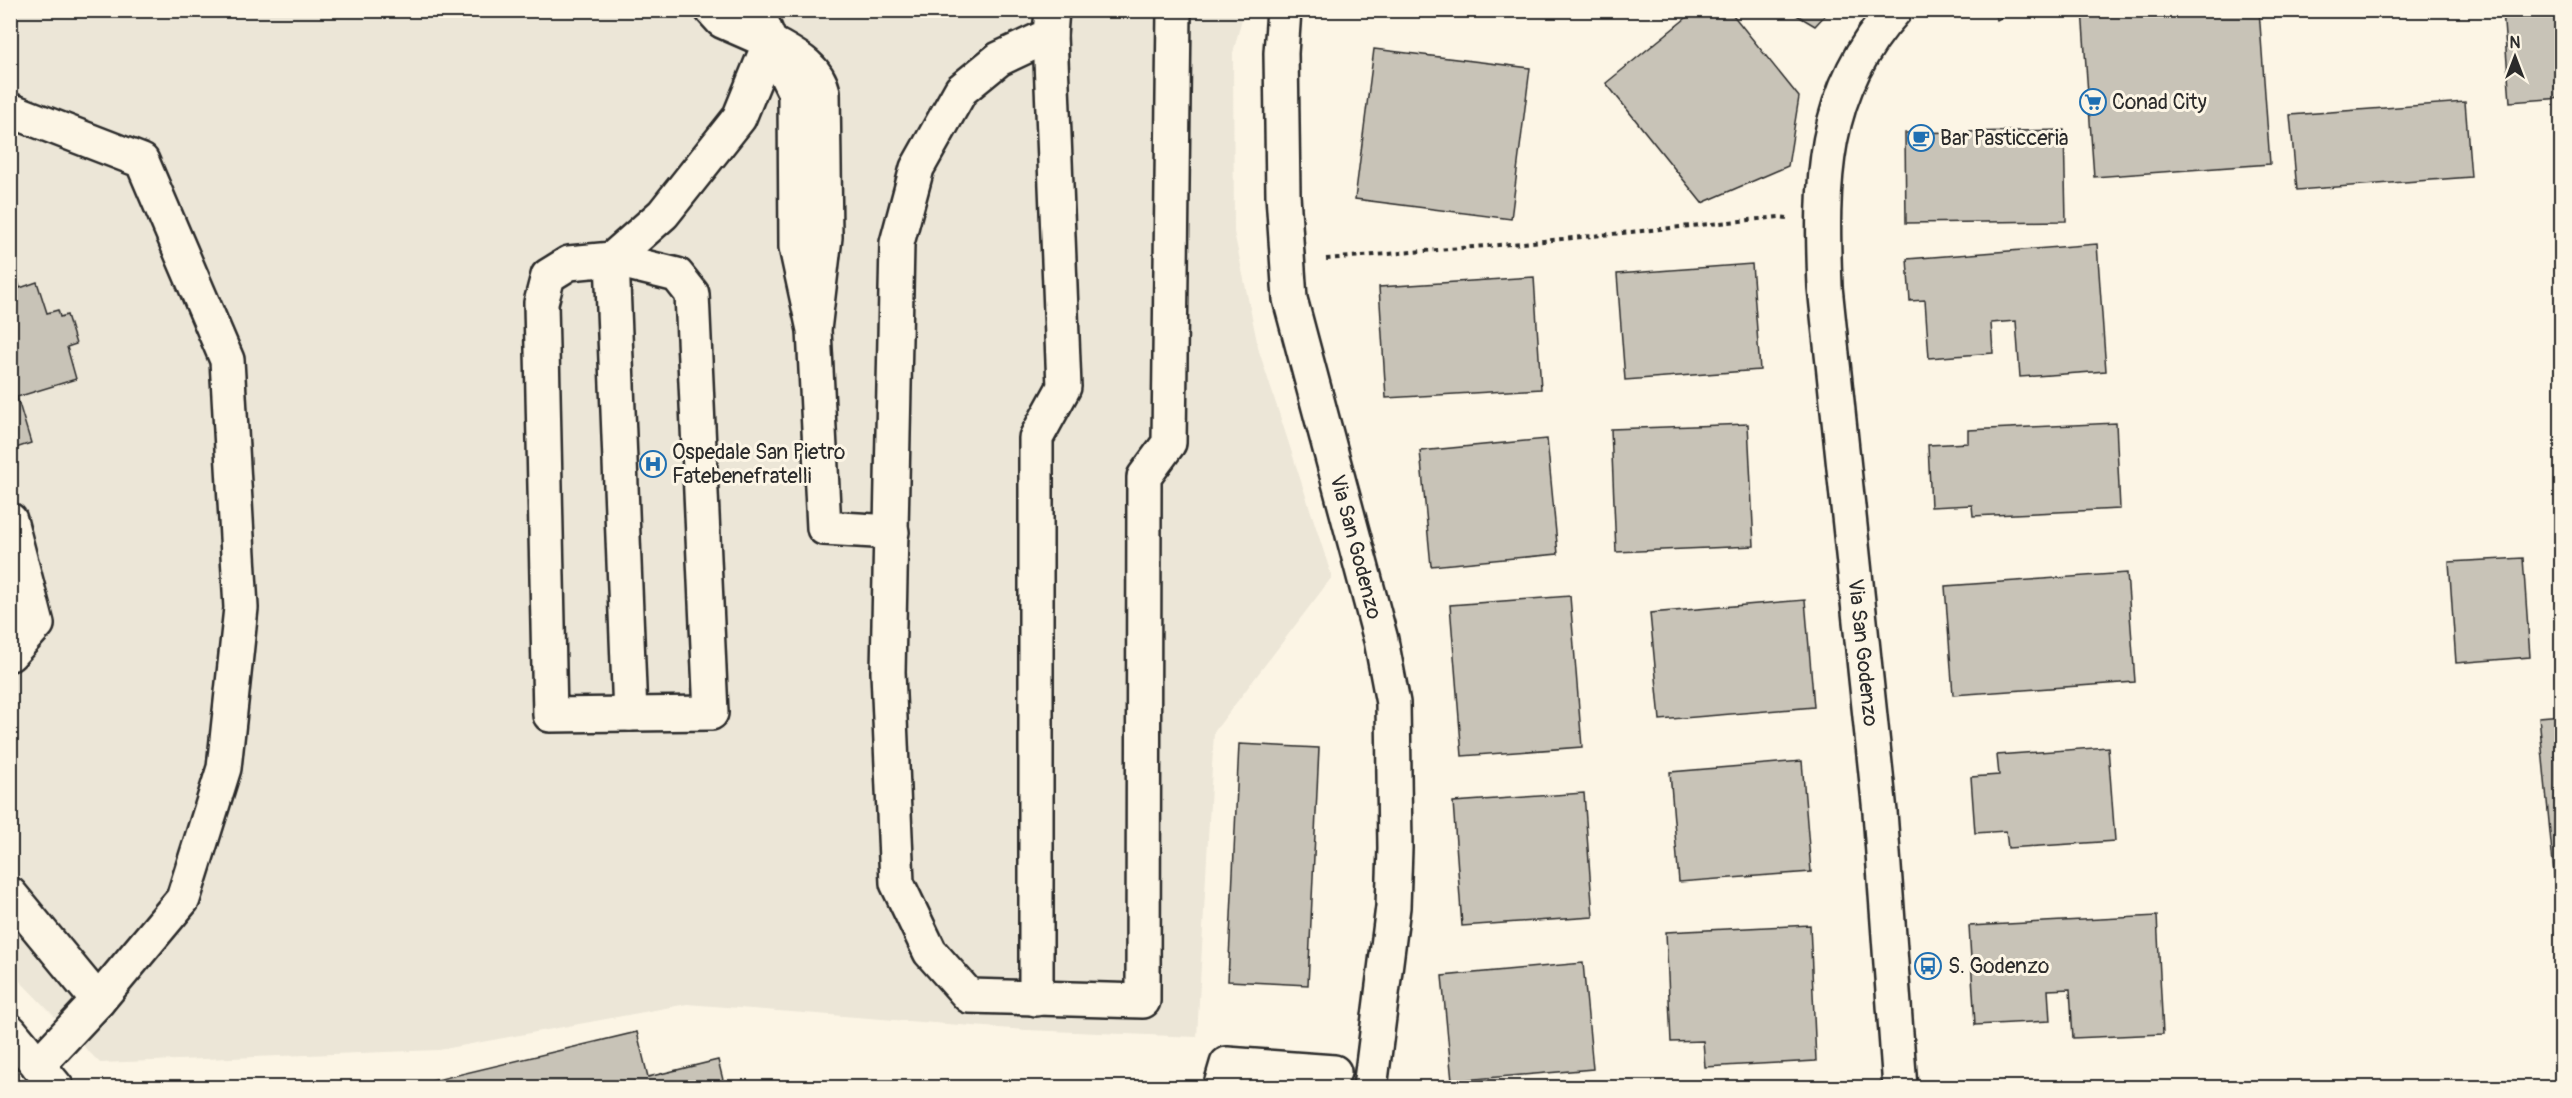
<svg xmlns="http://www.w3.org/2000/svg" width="2572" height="1098" font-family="Pangolin,sans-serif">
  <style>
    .built { fill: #ece6d7 }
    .building { fill: #c8c3b7; stroke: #2b2b2b; stroke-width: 1.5 }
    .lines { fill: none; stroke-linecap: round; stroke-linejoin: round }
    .minor-casing { stroke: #2b2b2b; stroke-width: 38 }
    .major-casing { stroke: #2b2b2b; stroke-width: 38 }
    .path { stroke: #2b2b2b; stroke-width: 4; stroke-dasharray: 4.5 4.5; stroke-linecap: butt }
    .minor { stroke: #fcf5e5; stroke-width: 33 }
    .major { stroke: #fcf5e5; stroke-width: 33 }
    .labels { text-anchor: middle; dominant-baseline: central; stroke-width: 6; stroke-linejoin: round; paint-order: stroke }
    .poi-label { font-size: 21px; fill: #2b2b2b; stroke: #fcf5e5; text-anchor: start }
    .street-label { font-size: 21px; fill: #2b2b2b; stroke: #fcf5e5 }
  </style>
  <rect width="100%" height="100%" fill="#fcf5e5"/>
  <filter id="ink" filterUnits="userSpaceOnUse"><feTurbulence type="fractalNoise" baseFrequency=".0167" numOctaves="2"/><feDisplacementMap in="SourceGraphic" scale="12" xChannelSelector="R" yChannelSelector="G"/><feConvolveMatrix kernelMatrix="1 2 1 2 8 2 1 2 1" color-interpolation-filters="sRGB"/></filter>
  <g filter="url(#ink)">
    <polygon class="built" points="10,11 1244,11 1233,53 1234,232 1259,351 1332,577 1214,732 1197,1037 1026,1030 687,1004 439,1050 100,1063 11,972"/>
    <g class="building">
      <polygon points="1696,10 1729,10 1799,97 1788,166 1702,203 1606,83"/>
      <polygon points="1788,10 1830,10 1815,26"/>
      <polygon points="1992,10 2014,10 1997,20"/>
      <polygon points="2082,10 2259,10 2270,164 2094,177"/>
      <polygon points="2503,10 2562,10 2562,98 2510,102"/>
      <polygon points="1374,49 1530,68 1511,219 1355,199"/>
      <polygon points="2465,102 2471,177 2297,190 2290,115"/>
      <polygon points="2064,130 2066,221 1906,223 1905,133"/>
      <polygon points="2097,244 2106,371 2020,377 2016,321 1991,323 1993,353 1929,358 1925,300 1910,301 1907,259"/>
      <polygon points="10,256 20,288 37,282 47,313 58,310 60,317 67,315 76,344 67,347 76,379 17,397 31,443 10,450"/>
      <polygon points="1752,264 1760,370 1625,380 1617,274"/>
      <polygon points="1534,277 1541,389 1386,398 1379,287"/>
      <polygon points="2116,423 2120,509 1973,516 1972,505 1931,507 1928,445 1968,443 1968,430"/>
      <polygon points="1748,424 1754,546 1616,552 1611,429"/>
      <polygon points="1547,439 1558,554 1431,566 1420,451"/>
      <polygon points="2523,558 2530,657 2456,663 2449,562"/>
      <polygon points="2127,573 2135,682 1953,695 1945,586"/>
      <polygon points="1570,596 1582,747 1462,756 1450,605"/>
      <polygon points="1805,600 1814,707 1660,720 1650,613"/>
      <polygon points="2562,715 2562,958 2539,717"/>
      <polygon points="1239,744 1319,748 1308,985 1228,981"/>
      <polygon points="2108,747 2115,841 2008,848 2006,831 1975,833 1971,777 1999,775 1997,755"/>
      <polygon points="1802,761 1811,872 1679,882 1670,772"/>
      <polygon points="1584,793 1593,917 1462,926 1453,802"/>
      <polygon points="2157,916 2163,1034 2073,1038 2070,989 2048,990 2050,1021 1975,1025 1969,926"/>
      <polygon points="1810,925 1816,1061 1705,1067 1703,1041 1671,1042 1666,932"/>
      <polygon points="1583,963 1593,1069 1452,1081 1442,976"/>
      <polygon points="637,1032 648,1077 718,1060 725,1088 433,1088 432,1081"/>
    </g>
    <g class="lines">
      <defs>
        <g id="minor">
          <polyline points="712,10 722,21 770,42 757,10"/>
          <polyline points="1052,10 1050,35 999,59 961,90 917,168 897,243 888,672 897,883 930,952 969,996 1143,1001 1144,477 1169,443 1174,10"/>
          <path id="s1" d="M1284,10l-3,43 2,142 7,104 91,341 12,63 2,145 -2,59 -23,181"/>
          <path id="s2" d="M1895,10c-75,82 -74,174 -70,277l55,525 20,276"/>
          <polyline points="10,110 142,161 227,360 241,608 224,768 183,899 98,1001 38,1065"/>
          <polyline points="612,259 677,275 692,294 711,713 550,715 541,303 548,276 569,263 612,259 663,214 739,118 770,42"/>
          <polyline points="612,259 630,714"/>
          <path d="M814,330l11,-93 -2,-145c-6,-27 -31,-37 -53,-50l25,51 1,154 18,83 10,198 68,4"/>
          <polyline points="10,520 37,624 10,654"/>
          <polyline points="10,894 98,1001"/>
          <polyline points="1036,999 1036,438 1064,387 1050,35"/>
          <polyline points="1220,1088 1227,1064 1334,1072"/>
        </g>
        <polyline id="major" points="10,1031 57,1088"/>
      </defs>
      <use href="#minor" class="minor-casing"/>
      <use href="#major" class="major-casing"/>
      <polyline class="path" points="1326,259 1523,243 1779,217 1787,218"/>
      <use href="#minor" class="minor"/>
      <use href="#major" class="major"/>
    </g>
  </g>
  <defs>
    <symbol id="supermarket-ring" viewBox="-11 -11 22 22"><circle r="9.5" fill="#fcf5e5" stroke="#1f6fb2" stroke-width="1.5"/><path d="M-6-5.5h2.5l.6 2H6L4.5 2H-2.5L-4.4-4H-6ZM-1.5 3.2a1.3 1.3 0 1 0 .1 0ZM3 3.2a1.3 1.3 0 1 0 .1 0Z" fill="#1f6fb2"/></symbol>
    <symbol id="cafe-ring" viewBox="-11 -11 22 22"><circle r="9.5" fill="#fcf5e5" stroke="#1f6fb2" stroke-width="1.5"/><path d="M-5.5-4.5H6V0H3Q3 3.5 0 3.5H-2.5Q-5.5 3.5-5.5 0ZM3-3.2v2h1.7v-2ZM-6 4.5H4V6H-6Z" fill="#1f6fb2"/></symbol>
    <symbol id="hospital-ring" viewBox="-11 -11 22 22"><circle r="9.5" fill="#fcf5e5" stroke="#1f6fb2" stroke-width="1.5"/><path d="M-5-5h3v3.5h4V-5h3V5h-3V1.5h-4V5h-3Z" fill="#1f6fb2"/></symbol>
    <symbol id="bus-ring" viewBox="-11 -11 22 22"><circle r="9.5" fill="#fcf5e5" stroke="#1f6fb2" stroke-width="1.5"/><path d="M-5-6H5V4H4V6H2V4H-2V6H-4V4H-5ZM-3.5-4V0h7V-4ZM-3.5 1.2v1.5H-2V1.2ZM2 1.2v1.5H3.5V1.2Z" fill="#1f6fb2"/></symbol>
  </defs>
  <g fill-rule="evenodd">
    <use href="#supermarket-ring" x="2078" y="87" width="30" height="30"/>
    <use href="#cafe-ring" x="1906" y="123" width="30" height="30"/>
    <use href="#hospital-ring" x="638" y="449" width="30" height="30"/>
    <use href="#bus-ring" x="1913" y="951" width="30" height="30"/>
  </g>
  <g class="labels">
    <g class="poi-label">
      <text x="2112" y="102">Conad City</text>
      <text x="1940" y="138">Bar Pasticceria</text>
      <text x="672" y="452">Ospedale San Pietro<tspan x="672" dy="24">Fatebenefratelli</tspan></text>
      <text x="1948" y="966">S. Godenzo</text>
    </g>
    <g class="street-label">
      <text stroke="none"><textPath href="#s1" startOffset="546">Via San Godenzo</textPath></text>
      <text stroke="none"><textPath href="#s2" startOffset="662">Via San Godenzo</textPath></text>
    </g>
  </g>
  <rect width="2572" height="1098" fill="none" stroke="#fcf5e5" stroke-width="36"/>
  <rect x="18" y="18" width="2536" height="1062" fill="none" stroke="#2b2b2b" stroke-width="2" filter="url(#ink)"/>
  <g transform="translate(2515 57)" stroke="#fcf5e5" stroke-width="4.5" paint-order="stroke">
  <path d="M0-4.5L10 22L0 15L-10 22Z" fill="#2b2b2b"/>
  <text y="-9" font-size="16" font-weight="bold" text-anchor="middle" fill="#2b2b2b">N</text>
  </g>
</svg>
